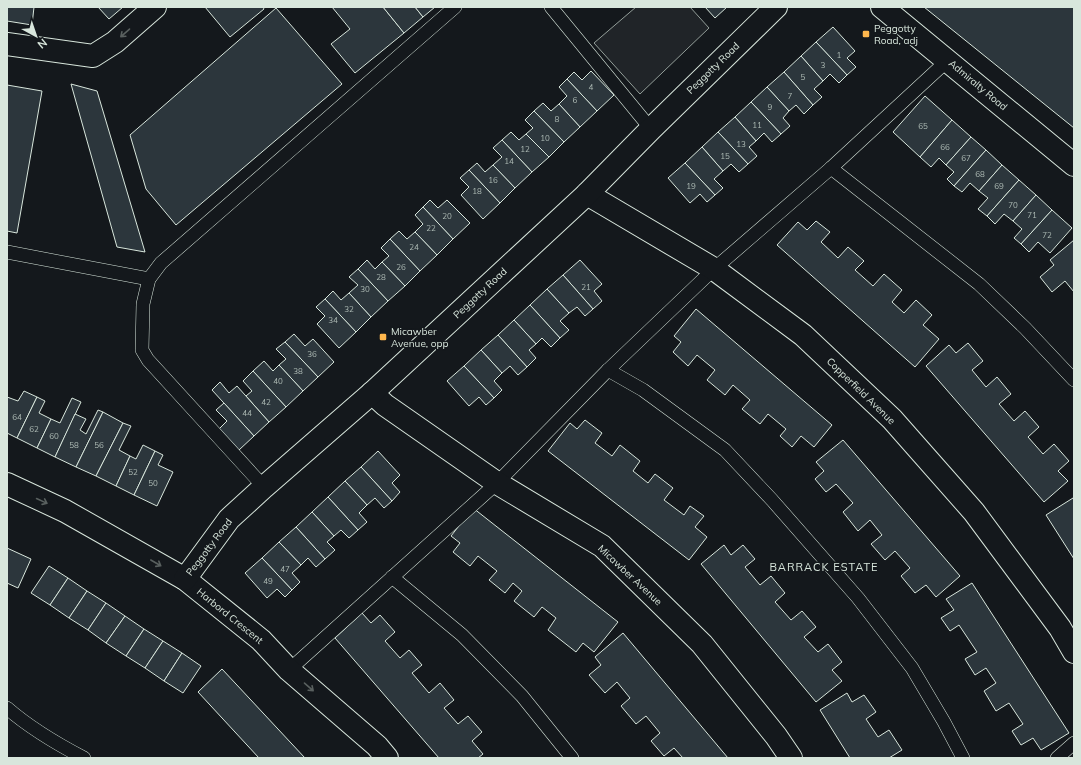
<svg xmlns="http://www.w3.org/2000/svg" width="1081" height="765" font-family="Mulish,sans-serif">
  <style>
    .green { fill: #202428; stroke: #939e99 }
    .building { fill: #2c363c; stroke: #d8e6dc }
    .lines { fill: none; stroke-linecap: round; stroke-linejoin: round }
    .service-casing { stroke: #d8e6dc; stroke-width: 14 }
    .minor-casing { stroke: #d8e6dc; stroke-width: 24 }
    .tertiary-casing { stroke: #d8e6dc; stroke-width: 24 }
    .service { stroke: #14181c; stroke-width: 13 }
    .minor { stroke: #14181c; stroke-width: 22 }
    .tertiary { stroke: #14181c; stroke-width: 22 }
    .oneway { stroke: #59605f }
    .poi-dot { fill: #ffb74d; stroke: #14181c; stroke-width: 1.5 }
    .labels { text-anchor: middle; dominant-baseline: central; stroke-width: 3; stroke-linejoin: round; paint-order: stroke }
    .number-label { font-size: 8px; fill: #adbab4 }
    .poi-label { font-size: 10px; fill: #d8e6dc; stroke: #14181c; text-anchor: start }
    .street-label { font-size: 10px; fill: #d8e6dc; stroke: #14181c }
    .neighbourhood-label { font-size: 11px; letter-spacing: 1px; fill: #d8e6dc; stroke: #14181c }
  </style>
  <rect width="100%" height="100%" fill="#14181c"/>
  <polygon class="green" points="636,7 690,7 709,28 640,94 594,43"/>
  <g class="building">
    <polygon points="7,7 34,7 32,25 7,21"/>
    <polygon points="98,7 123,7 109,19"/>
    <polygon points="205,7 263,7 264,9 230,37"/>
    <polygon points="332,7 383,7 404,33 355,73 331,44 350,29"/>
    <polygon points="383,7 415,7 423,17 404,33"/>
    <polygon points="415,7 435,7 423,17"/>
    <polygon points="705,7 727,7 715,18"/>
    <polygon points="924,7 1074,7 1074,128"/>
    <polygon points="276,8 342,84 176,225 146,189 130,135"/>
    <polygon points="833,27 855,51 847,58 856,67 847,75 816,42"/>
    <polygon points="816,42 847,75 839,83 830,74 823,81 801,56"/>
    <polygon points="801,56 823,81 814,89 822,97 813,105 784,72"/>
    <polygon points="591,71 614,95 597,111 567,79 574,72 582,80"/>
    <polygon points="784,72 813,105 804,114 796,105 789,111 767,87"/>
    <polygon points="567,79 597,111 580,127 559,104 567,96 559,87"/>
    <polygon points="71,84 97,91 145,252 117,247"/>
    <polygon points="7,85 42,91 17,233 7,231"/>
    <polygon points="767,87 789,111 783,118 790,126 781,134 751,102"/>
    <polygon points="925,96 952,120 920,157 893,132"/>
    <polygon points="751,102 781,134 772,142 764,133 756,141 735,117"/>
    <polygon points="543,103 551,111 559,104 580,127 564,142 534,111"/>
    <polygon points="534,111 564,142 549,157 526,134 533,128 525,120"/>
    <polygon points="735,117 756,141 749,147 757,156 748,164 718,132"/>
    <polygon points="952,120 971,137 946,165 939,158 931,167 920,157"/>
    <polygon points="511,132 519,140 526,134 549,157 532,172 502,140"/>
    <polygon points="718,132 748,164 739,172 731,164 723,171 702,147"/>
    <polygon points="971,137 986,150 954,186 947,179 954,172 946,165"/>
    <polygon points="502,140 532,172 515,188 493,165 502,157 493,148"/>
    <polygon points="702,147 723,171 714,179 723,188 715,195 685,163"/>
    <polygon points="986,150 1002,165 979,191 970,183 962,192 954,186"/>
    <polygon points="477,163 485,172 493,165 515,188 500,203 469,170"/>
    <polygon points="685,163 715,195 707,202 700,194 690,203 668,178"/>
    <polygon points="1002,165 1019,180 987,216 978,209 988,198 979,191"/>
    <polygon points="469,170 500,203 483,219 461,195 469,187 460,178"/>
    <polygon points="1019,180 1036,195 1013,221 1004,214 995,224 987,216"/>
    <polygon points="1036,195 1052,210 1021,244 1014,238 1022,229 1013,221"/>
    <polygon points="430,200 438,208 447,200 470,223 453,239 423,207"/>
    <polygon points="423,207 453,239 437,255 415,232 423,224 415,215"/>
    <polygon points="1052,210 1072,228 1050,253 1038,242 1029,252 1021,244"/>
    <polygon points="816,221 830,232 821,242 838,258 848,247 864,261 855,270 873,286 884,274 902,290 892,302 904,313 916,300 932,315 923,325 939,339 915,367 777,245 798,222 807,230"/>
    <polygon points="399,231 407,239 415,232 437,255 420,271 390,239"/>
    <polygon points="390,239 420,271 405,286 382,262 389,256 381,248"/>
    <polygon points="1074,240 1074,292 1065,281 1052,292 1040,277 1054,265 1050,260"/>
    <polygon points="367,260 375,269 382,262 405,286 388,301 358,269"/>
    <polygon points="580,260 602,284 594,291 602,301 593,309 563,275"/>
    <polygon points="358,269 388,301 371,317 349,293 358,285 349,277"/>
    <polygon points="563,275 593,309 585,316 577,307 569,313 547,289"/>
    <polygon points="547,289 569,313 560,321 569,330 560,338 530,305"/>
    <polygon points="333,291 341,300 349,293 371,317 356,332 325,299"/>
    <polygon points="325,299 356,332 339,348 317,324 325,316 316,307"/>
    <polygon points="530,305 560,338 551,347 542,338 536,344 514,320"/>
    <polygon points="696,309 832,425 814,447 801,436 792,447 780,436 786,429 768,414 760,424 742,409 750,400 733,385 725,395 707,380 715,370 697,355 688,366 673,352 681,342 674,336"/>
    <polygon points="514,320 536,344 529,350 536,358 527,367 498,335"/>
    <polygon points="294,334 305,346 313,339 334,362 318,377 285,342"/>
    <polygon points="498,335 527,367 518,375 510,366 502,373 481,350"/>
    <polygon points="285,342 318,377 303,391 279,365 286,359 276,349"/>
    <polygon points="968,343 983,361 972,370 986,387 997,377 1011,394 999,404 1014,421 1025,411 1039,427 1028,437 1043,454 1054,444 1069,461 1058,471 1068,481 1044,502 926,366 949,345 956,353"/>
    <polygon points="481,350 502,373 494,381 502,390 494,398 464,366"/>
    <polygon points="264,361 273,371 279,365 303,391 286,407 253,371"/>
    <polygon points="464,366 494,398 486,405 479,397 469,406 447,381"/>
    <polygon points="253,371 286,407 269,422 246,396 252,391 243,381"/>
    <polygon points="220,382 229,393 237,386 269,422 254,436 212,390"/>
    <polygon points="24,391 37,397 17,438 7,433 7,397 18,401"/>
    <polygon points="37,397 45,401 39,413 51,419 37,448 17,438"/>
    <polygon points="72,398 81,402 55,457 37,448 51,419 60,423"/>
    <polygon points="224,403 254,436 239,450 219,429 227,421 216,410"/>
    <polygon points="98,410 103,412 76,467 55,457 75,414 86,419 80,430 86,434"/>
    <polygon points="103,412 123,423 96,476 76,467"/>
    <polygon points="585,420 602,433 595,443 612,456 620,445 640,461 633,471 648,483 655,474 673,488 664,500 684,515 690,506 704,516 695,527 707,537 689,560 548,451 570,423 577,429"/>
    <polygon points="123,423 131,426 119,450 130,456 116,486 96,476"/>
    <polygon points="843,440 960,576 936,597 926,585 915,593 901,576 910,568 895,551 885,560 871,544 882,535 870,520 858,531 843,512 853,503 836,484 826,492 815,479 824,471 816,462"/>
    <polygon points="143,445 155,451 134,495 116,486 130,456 136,459"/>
    <polygon points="155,451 163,455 158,465 173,472 157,506 134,495"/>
    <polygon points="378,451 400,475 392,483 400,492 392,501 361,467"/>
    <polygon points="361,467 392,501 384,508 375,498 367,505 345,481"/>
    <polygon points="345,481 367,505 359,513 367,522 358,530 328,497"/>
    <polygon points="328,497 358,530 349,538 341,530 334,536 312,512"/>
    <polygon points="1073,498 1074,500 1074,559 1046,515"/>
    <polygon points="473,508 618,622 594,652 583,643 576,652 548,630 556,618 542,607 534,617 514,601 522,591 513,583 505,593 489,580 497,571 478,556 470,566 453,552 460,543 451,536"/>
    <polygon points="312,512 334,536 327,542 335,550 325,559 296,527"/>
    <polygon points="296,527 325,559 316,567 308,558 301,565 279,542"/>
    <polygon points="279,542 301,565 292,573 300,582 292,590 262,558"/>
    <polygon points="724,545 731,555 743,545 755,559 745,567 760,585 771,576 785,593 775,602 791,620 802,611 816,627 804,637 818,652 828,644 842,662 832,670 842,681 816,702 701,564"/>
    <polygon points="7,548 31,559 18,588 7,583"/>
    <polygon points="262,558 292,590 285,597 277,589 267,598 245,573"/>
    <polygon points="49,566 68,578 50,605 31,593"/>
    <polygon points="68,578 87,591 69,618 50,605"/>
    <polygon points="972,583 1069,733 1041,750 1033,738 1021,745 1012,731 1023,724 1009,703 996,711 984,691 996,683 986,668 975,675 965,659 977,652 959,625 950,631 941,618 954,610 946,599"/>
    <polygon points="87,591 106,603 88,630 69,618"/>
    <polygon points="106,603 125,616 106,643 88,630"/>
    <polygon points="362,613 371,623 380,615 395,632 385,641 400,658 409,650 422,665 412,673 429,693 440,683 454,700 444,708 458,724 468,716 482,732 472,741 483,754 478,758 439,758 335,638"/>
    <polygon points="125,616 144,629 126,656 106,643"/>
    <polygon points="144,629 163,641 145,668 126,656"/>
    <polygon points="623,633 728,758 683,758 674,748 664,756 651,741 660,733 646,716 636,724 621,706 630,698 617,682 605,693 589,675 601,665 595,657"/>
    <polygon points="163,641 182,653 164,681 145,668"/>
    <polygon points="182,653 201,666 183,693 164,681"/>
    <polygon points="222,669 305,758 259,758 198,692"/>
    <polygon points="847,693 852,702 864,695 876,712 866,719 878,737 889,730 902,750 889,758 850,758 820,710"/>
  </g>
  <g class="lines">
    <defs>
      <g id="service">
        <polyline points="551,7 651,129"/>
        <polyline points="831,168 979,284 1025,328 1074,380"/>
        <polyline points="7,252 149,279"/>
        <polyline points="608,370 643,390 725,450 772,500 858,598 912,668 944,722 963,758"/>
        <polyline points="264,487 148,360 142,350 143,304 149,279 161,263 455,7"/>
        <polyline points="392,577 462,635 522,696 572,758"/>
        <polyline points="289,670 497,483 608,370 714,269 831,168 948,60"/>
        <path d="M7,708c23,20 50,36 77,50"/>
        <polyline points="1057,758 1074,743"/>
      </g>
      <g id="minor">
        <polyline points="7,44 93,56 115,42 155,7"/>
        <polyline points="587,194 714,269 803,335 892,419 974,512 1060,628 1074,652"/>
        <polyline points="372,393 385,405 497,483 602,546 702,644 776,736 791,758"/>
        <polyline points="7,484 65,511 185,579 261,640 289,670 377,746 387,758"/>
        <polyline points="185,579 229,519 264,487 372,393 587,194 651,129 776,7"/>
      </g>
      <polyline id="tertiary" points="882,7 1074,165"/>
    </defs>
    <use href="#service" class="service-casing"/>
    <use href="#minor" class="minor-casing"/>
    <use href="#tertiary" class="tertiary-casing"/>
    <use href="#service" class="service"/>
    <use href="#minor" class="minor"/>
    <use href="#tertiary" class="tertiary"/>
  </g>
  <defs><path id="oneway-shaft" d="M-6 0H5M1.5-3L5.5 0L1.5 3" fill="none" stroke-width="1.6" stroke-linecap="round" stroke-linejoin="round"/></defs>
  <g class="oneway">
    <use href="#oneway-shaft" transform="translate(125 33) rotate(139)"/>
    <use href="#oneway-shaft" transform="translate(42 501) rotate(25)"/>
    <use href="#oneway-shaft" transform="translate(156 563) rotate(30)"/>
    <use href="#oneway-shaft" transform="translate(309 687) rotate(41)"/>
  </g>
  <g class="poi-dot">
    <rect x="862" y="30" width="8" height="8" rx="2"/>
    <rect x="379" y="333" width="8" height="8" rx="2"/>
  </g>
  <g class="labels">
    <g class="number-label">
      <text x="839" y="55">1</text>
      <text x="823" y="65">3</text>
      <text x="803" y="77">5</text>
      <text x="591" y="87">4</text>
      <text x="790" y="96">7</text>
      <text x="575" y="100">6</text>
      <text x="770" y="107">9</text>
      <text x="557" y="119">8</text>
      <text x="757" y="125">11</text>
      <text x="923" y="126">65</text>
      <text x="545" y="138">10</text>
      <text x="741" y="144">13</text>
      <text x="945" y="147">66</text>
      <text x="525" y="149">12</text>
      <text x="725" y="156">15</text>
      <text x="966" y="158">67</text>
      <text x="509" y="161">14</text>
      <text x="980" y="174">68</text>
      <text x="493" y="180">16</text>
      <text x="691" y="186">19</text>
      <text x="999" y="186">69</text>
      <text x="477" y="191">18</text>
      <text x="1013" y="205">70</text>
      <text x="1032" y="215">71</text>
      <text x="447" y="216">20</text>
      <text x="431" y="228">22</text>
      <text x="1047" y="235">72</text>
      <text x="414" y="247">24</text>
      <text x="401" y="267">26</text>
      <text x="381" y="277">28</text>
      <text x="586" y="287">21</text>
      <text x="365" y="289">30</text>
      <text x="349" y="309">32</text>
      <text x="333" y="320">34</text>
      <text x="312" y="354">36</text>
      <text x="298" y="371">38</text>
      <text x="278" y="381">40</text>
      <text x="266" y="402">42</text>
      <text x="247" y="413">44</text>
      <text x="17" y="417">64</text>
      <text x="34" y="429">62</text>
      <text x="54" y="436">60</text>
      <text x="74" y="445">58</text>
      <text x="99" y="445">56</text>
      <text x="133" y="472">52</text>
      <text x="153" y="483">50</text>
      <text x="285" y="569">47</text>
      <text x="268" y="581">49</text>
    </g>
    <g class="poi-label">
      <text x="874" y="28">Peggotty<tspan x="874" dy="12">Road, adj</tspan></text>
      <text x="391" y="331">Micawber<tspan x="391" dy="12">Avenue, opp</tspan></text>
    </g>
    <g class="street-label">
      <text transform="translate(713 68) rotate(-44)">Peggotty Road</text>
      <text transform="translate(978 85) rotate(40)">Admiralty Road</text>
      <text transform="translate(480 293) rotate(-43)">Peggotty Road</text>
      <text transform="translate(861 391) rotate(44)">Copperfield Avenue</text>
      <text transform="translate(209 547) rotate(-53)">Peggotty Road</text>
      <text transform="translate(630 575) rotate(43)">Micawber Avenue</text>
      <text transform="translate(230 616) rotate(39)">Harbord Crescent</text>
    </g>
    <g class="neighbourhood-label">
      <text x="824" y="567">BARRACK ESTATE</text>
    </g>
  </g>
  <rect width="1081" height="765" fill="none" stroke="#d8e6dc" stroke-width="16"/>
  <g transform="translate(36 36) rotate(140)" stroke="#14181c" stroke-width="3" paint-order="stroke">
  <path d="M0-3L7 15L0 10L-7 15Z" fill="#d8e6dc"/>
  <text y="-6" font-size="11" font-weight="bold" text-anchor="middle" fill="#d8e6dc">N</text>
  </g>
</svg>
